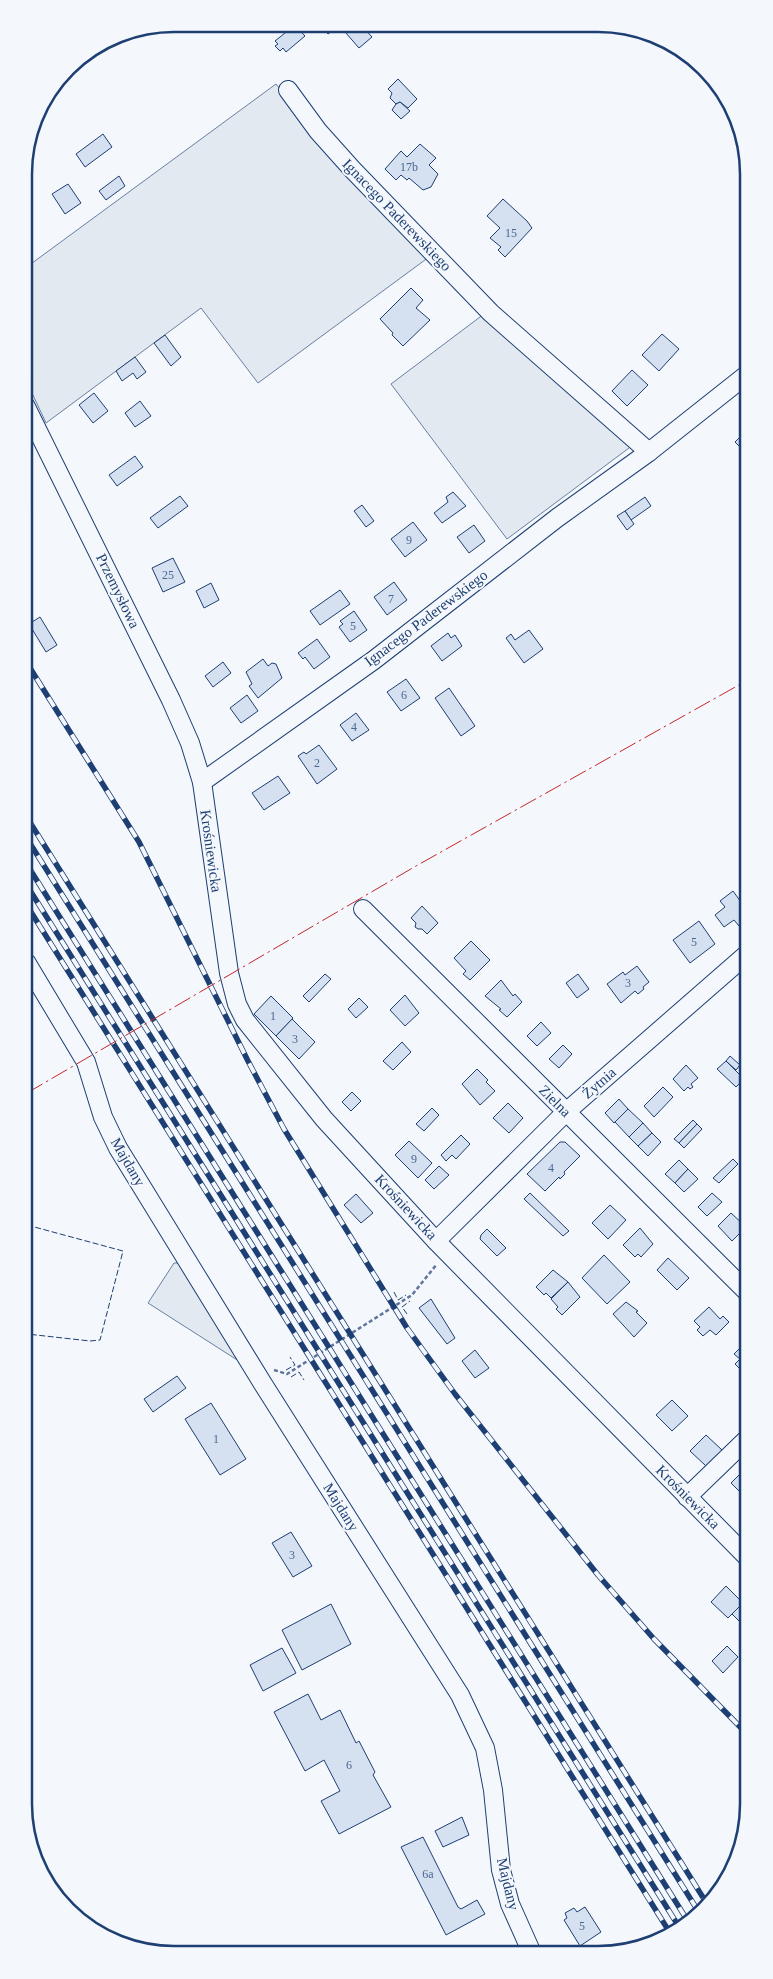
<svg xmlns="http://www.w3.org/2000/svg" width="773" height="1979" font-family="'Times New Roman',serif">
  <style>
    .green { fill: #e3e9f0; stroke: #687fa3 }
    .building { fill: #d5e0f0; stroke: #1d3f73 }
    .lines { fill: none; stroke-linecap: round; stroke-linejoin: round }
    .minor-casing { stroke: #1d3f73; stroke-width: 20 }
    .path { stroke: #5e769c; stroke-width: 2.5; stroke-dasharray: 4 2.5; stroke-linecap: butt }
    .minor { stroke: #f4f7fb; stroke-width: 18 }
    .rail-casing { stroke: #1d3f73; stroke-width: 5.5 }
    .rail { stroke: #f4f7fb; stroke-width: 4; stroke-dasharray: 11; stroke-linecap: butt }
    .fence { stroke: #1d3f73; stroke-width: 1; stroke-dasharray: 6 2.5; stroke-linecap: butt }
    .power { stroke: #c62828; stroke-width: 1; stroke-dasharray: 18 4 2.5 4; stroke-linecap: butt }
    .labels { text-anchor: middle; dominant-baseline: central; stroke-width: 4; stroke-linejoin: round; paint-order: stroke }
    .number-label { font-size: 12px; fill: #4b6792 }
    .street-label { font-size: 15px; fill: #1d3f73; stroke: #f4f7fb }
    .rim { fill: none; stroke: #1d3f73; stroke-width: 2.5 }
  </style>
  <rect width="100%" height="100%" fill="#f4f7fb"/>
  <g class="green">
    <polygon points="276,84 326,150 429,257 258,383 201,308 46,423 25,378 24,269"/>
    <polygon points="484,314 633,445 507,539 391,384"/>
    <polygon points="174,1263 178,1263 242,1363 148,1303"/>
  </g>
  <g class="building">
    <polygon points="295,25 305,36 286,52 283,48 280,51 275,46 278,44 275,41"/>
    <polygon points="320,25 340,25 328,34"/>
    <polygon points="339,25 361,25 372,37 359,48"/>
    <polygon points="398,79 417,99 408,108 400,102 396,104 390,98 392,93 388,89"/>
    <polygon points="400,102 410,111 401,119 392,110 396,104"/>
    <polygon points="103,134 112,147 85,167 76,154"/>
    <polygon points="420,144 436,158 429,165 438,174 431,187 423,190 409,178 407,180 401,175 396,180 385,169 401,151 407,157"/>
    <polygon points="119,176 125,186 106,200 99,191"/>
    <polygon points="68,184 81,203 65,214 52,194"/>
    <polygon points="503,199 527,221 532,228 505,257 498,250 501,247 490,238 500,228 487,216"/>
    <polygon points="411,288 423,300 416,308 430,320 403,346 392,335 393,333 380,319"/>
    <polygon points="662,334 679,349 659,371 642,355"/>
    <polygon points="165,335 181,357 171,366 154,343"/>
    <polygon points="135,357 146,372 137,379 133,373 122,381 116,371"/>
    <polygon points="632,370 648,385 627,406 612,391"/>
    <polygon points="94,393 108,411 93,423 79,405"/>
    <polygon points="140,401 151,416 135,427 125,413"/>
    <polygon points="745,432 745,452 735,442"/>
    <polygon points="135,456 143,467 117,486 109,475"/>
    <polygon points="453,492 466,506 442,523 434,513 448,502 446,497"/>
    <polygon points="180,496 188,506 158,528 150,518"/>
    <polygon points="645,497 651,506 631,520 625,511"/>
    <polygon points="362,505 374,521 366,527 354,511"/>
    <polygon points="625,511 634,524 627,530 617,516"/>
    <polygon points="413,522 427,540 405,557 391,539"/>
    <polygon points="474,525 485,541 469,553 457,537"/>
    <polygon points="173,558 185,582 163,592 152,568"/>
    <polygon points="394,582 407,600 387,615 374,597"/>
    <polygon points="211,583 219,600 204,608 196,591"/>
    <polygon points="340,590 350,604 320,625 310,611"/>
    <polygon points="354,611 367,630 350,642 339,627 343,624 340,621"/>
    <polygon points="40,617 57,645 46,652 29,624"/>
    <polygon points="529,630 543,649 524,663 506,638 511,634 515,640"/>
    <polygon points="448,633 451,638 455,635 462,646 442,661 431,646"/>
    <polygon points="317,639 330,657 314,669 305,657 303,659 298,653"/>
    <polygon points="263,659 268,666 272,663 276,664 282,678 258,698 249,686 252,684 246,672"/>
    <polygon points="223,662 231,673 213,687 205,676"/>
    <polygon points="406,679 420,698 401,711 387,692"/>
    <polygon points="449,688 475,726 461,736 435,698"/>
    <polygon points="247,695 258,711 241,723 230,708"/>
    <polygon points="356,713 369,730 352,741 340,725"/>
    <polygon points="319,745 337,769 317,784 298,756 304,752 306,754"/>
    <polygon points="278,776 290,793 264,810 252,793"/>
    <polygon points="733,891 746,909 746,920 739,926 734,920 724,927 715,915 725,907 720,901"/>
    <polygon points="422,906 438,923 427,934 422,929 418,929 415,927 416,923 411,918"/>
    <polygon points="699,921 715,944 690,963 673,940"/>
    <polygon points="471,941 490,960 470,980 463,974 466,971 454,958"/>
    <polygon points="637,966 649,982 643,987 644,989 638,994 635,991 621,1003 607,984 623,972 625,975"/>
    <polygon points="325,974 331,979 309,1002 303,996"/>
    <polygon points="578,974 589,989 577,998 566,983"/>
    <polygon points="501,980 513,996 515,994 522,1002 507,1017 499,1010 501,1009 485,996"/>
    <polygon points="405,995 419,1013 405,1026 390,1010"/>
    <polygon points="271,996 293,1018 276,1036 254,1014"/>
    <polygon points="359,998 368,1007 356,1018 348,1009"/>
    <polygon points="292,1019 315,1042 299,1059 276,1036"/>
    <polygon points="541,1022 551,1033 537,1046 527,1036"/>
    <polygon points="402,1042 411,1052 393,1070 383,1061"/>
    <polygon points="563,1045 572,1054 559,1068 549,1059"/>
    <polygon points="730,1056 740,1065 736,1070 726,1061"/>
    <polygon points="726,1061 744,1079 736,1087 717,1069"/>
    <polygon points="686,1065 698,1078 691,1084 693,1087 690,1089 688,1087 684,1091 673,1079"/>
    <polygon points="477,1069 488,1080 486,1082 495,1091 480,1105 462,1084"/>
    <polygon points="663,1087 673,1097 654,1117 644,1106"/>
    <polygon points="352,1092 361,1101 351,1111 342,1102"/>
    <polygon points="619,1099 628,1109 614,1123 605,1113"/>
    <polygon points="508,1103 523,1118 509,1133 493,1118"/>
    <polygon points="432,1108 439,1115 424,1131 416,1124"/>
    <polygon points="628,1109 643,1123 629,1137 615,1122"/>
    <polygon points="693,1120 697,1124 679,1143 674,1139"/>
    <polygon points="643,1123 652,1133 638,1146 629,1137"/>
    <polygon points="697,1124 702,1129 684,1148 679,1143"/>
    <polygon points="652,1133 661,1142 648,1156 638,1146"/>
    <polygon points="461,1135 470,1144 456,1159 452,1155 446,1161 441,1155"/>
    <polygon points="409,1141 432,1163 418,1178 395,1155"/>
    <polygon points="560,1142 565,1142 580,1156 564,1172 565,1174 560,1179 559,1177 545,1191 527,1174"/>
    <polygon points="733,1159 738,1164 719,1183 713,1178"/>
    <polygon points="679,1160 688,1169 675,1183 665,1174"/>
    <polygon points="439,1166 449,1175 434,1189 425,1180"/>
    <polygon points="688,1169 698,1179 684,1192 675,1183"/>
    <polygon points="530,1193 569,1231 563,1236 524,1199"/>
    <polygon points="712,1193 722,1202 707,1216 698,1207"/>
    <polygon points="356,1194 373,1213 361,1223 344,1205"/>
    <polygon points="610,1205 626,1220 608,1239 592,1223"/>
    <polygon points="731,1213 746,1227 732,1241 718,1226"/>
    <polygon points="640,1228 653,1244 641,1257 638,1254 635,1257 623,1245"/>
    <polygon points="487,1229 506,1248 497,1256 480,1239 481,1235"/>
    <polygon points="604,1255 630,1282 607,1304 582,1278"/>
    <polygon points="668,1258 689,1278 677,1290 657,1270"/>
    <polygon points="553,1270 568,1282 551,1298 546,1293 544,1295 536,1287"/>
    <polygon points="568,1282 580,1297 562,1315 556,1309 558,1307 551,1299"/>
    <polygon points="431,1299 455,1338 447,1344 419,1308"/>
    <polygon points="626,1302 638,1311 636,1312 647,1323 634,1337 613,1314"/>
    <polygon points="709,1307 720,1319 723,1316 729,1322 716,1335 710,1330 703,1336 697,1330 700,1327 694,1321"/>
    <polygon points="744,1344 748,1348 747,1376 735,1364 740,1359 734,1354"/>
    <polygon points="475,1350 489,1368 475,1378 462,1361"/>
    <polygon points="177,1376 186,1388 153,1412 144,1399"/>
    <polygon points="672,1400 688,1416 672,1431 656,1415"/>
    <polygon points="211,1403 246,1459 220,1475 185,1419"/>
    <polygon points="706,1435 722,1450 706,1466 690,1451"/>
    <polygon points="745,1469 748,1472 748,1494 745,1497 731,1483"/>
    <polygon points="291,1532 312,1566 293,1577 272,1543"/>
    <polygon points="726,1586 743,1603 728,1618 711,1602"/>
    <polygon points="743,1603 748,1608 748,1630 732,1614"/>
    <polygon points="331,1604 351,1644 302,1670 282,1630"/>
    <polygon points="727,1646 738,1657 723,1673 712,1661"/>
    <polygon points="282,1648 296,1673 263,1691 250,1665"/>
    <polygon points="308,1694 321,1720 340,1710 356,1743 359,1741 375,1772 373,1775 391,1807 339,1834 321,1801 340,1791 324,1760 305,1771 274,1712"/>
    <polygon points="462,1817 469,1835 443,1847 435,1831"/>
    <polygon points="423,1837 458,1907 461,1909 477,1900 485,1914 446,1935 401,1847"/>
    <polygon points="585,1907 601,1932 580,1946 564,1920 567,1918 565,1913 574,1908 577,1912"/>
  </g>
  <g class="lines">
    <defs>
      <g id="minor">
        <polyline points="288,90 318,131 352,169 491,313 649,452"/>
        <polyline points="25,405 171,700 190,743 202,782 229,973 237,1004 245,1020 324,1119 436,1241 748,1558"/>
        <polyline points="202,782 374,660 557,518 649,452 745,376"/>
        <polyline points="363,909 747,1292"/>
        <polyline points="26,962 86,1062 103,1117 118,1148 263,1384 460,1695 485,1748 493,1790 501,1870 510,1904 531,1951"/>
        <polyline points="436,1241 566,1112 747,954"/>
        <polyline points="687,1497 748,1438"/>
      </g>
    </defs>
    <use href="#minor" class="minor-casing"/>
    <polyline class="path" points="274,1370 287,1374 412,1295 437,1264"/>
    <use href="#minor" class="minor"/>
    <defs>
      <g id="rail">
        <polyline points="25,660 139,842 248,1061 284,1129 407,1328 455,1394 598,1575 654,1639 749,1736"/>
        <polyline points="26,816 709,1907"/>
        <polyline points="26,837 700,1914"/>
        <polyline points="26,863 689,1923"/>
        <polyline points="26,884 681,1930"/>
        <polyline points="26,904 672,1936"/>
      </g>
    </defs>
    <use href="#rail" class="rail-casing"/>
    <use href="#rail" class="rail"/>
    <g class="fence">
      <polyline points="27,1225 123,1251 100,1340 90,1341 27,1334"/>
      <polyline points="394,1292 398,1300 406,1295"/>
      <polyline points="407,1314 402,1307 410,1301"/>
      <polyline points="286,1370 295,1365 290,1357"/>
      <polyline points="291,1377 299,1372 304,1380"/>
    </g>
    <polyline class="power" points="27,1093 416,866 746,681"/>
  </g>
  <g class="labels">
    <g class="number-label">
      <text x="409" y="167">17b</text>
      <text x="511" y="233">15</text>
      <text x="409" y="540">9</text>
      <text x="168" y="575">25</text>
      <text x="391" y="599">7</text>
      <text x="353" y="626">5</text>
      <text x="404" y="695">6</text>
      <text x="354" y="727">4</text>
      <text x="317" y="763">2</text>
      <text x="694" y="942">5</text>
      <text x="628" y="983">3</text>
      <text x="273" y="1016">1</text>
      <text x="295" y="1039">3</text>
      <text x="414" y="1159">9</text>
      <text x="551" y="1168">4</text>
      <text x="216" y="1439">1</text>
      <text x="292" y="1555">3</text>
      <text x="349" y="1765">6</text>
      <text x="428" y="1874">6a</text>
      <text x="582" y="1926">5</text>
    </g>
    <g class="street-label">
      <text transform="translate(397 215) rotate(46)">Ignacego Paderewskiego</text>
      <text transform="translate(118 591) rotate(64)">Przemysłowa</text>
      <text transform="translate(426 618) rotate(-37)">Ignacego Paderewskiego</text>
      <text transform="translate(211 851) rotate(82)">Krośniewicka</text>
      <text transform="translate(599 1083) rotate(-41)">Żytnia</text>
      <text transform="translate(555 1101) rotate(45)">Zielna</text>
      <text transform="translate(128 1162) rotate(60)">Majdany</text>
      <text transform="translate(406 1207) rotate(47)">Krośniewicka</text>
      <text transform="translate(688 1497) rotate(45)">Krośniewicka</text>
      <text transform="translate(341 1507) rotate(58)">Majdany</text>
      <text transform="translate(508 1884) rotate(76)">Majdany</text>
    </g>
  </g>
  <path d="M0 0H773V1979H0ZM174 32H598A142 142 0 0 1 740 174V1804A142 142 0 0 1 598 1946H174A142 142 0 0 1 32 1804V174A142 142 0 0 1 174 32Z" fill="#f4f7fb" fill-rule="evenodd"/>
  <path class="rim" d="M174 32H598A142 142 0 0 1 740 174V1804A142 142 0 0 1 598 1946H174A142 142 0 0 1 32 1804V174A142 142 0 0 1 174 32Z"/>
</svg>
